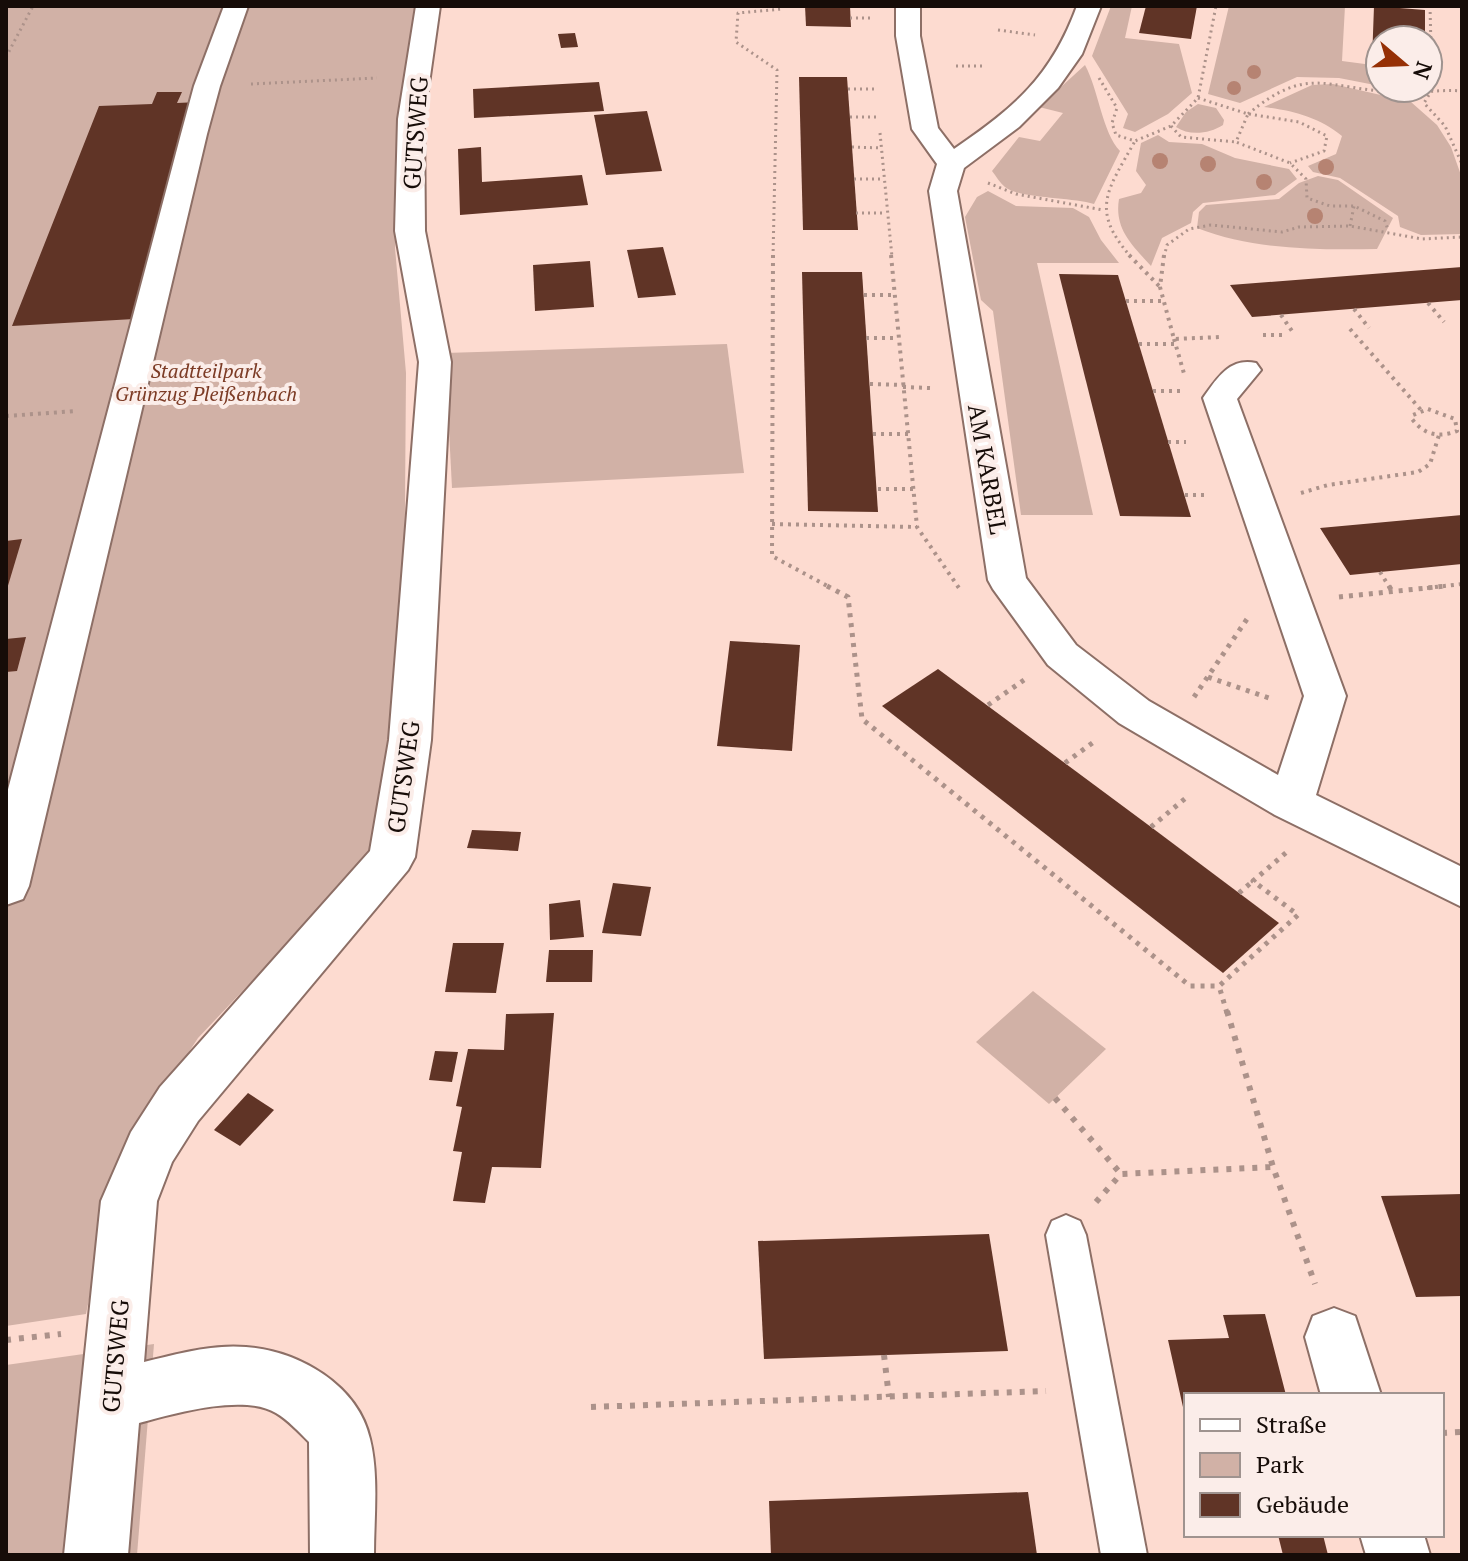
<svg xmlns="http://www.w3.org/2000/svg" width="1468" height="1561" font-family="'PT Serif',serif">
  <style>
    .green { fill: #d1b1a6 }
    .building { fill: #603426 }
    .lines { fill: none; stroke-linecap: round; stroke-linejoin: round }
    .service-casing { stroke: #8d6f66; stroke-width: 4 }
    .minor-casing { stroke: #8d6f66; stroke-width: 4 }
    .path-far3 { stroke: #ac928a; stroke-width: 3; stroke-dasharray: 2 4; stroke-linecap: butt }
    .path-far2 { stroke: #ac928a; stroke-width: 4; stroke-dasharray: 3 5; stroke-linecap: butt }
    .path-far1 { stroke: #ac928a; stroke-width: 5; stroke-dasharray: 4 6; stroke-linecap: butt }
    .path { stroke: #ac928a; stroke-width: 6; stroke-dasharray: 5 8; stroke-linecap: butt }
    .service { fill: #fff; fill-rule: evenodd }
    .minor { fill: #fff; fill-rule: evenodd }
    .tree { fill: #b68372 }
    .labels { text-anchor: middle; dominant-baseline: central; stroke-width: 8; stroke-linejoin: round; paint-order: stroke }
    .far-park-label { font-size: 20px; font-style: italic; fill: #7c3b25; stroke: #fbede9 }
    .street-label { font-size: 24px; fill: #160c08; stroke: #fbede9 }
  </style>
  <rect width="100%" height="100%" fill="#fddbd0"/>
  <g class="green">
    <polygon points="6,6 420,6 405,106 395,248 406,373 404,634 378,848 198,1038 117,1162 86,1314 6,1326"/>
    <polygon points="1111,6 1132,6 1125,38 1179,44 1192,93 1168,114 1135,132 1123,128 1128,114 1092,56"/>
    <polygon points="1229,6 1345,6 1342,61 1380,66 1380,86 1339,78 1297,77 1240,103 1208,94"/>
    <path d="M1085,65c14,26 17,67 35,86l-26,53c-23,-7 -73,-5 -89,-17 -5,-4 -9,-11 -13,-16l27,-34 21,4 23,-28 -24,-6z"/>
    <path d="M1333,84l78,18 26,23 14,22 11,31v56l-41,1 -21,-8 -2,-11 -58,-38 -27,-6 -5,-6 28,-12 6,-18c-24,-19 -48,-25 -78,-29l48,-22z"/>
    <path d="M1198,104l18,4 8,12 -1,5c-14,9 -34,11 -47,2l10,-15z"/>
    <path d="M1158,135l11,7 33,2 33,14 54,11 8,10 -22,16 -72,8 -10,9 -2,11 -29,15 -11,28c-19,-21 -37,-37 -32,-67l22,-6 5,-8 -10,-14 5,-28z"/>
    <path d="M1318,176l20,4 55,38 -16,31c-60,1 -124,1 -180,-21l2,-16 7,-7 73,-6 20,-16z"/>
    <polygon points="988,191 1016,206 1073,208 1089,217 1101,240 1119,263 1037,263 1093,515 1021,515 993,311 981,300 965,217 977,197"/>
    <polygon points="727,344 744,473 452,488 445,353"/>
    <polygon points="1033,991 1106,1049 1049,1104 976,1042"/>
    <polygon points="154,1344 137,1555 6,1555 6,1365"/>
  </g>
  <g class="building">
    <polygon points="805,6 850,6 851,27 806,26"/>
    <polygon points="1146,6 1197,6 1191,39 1139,33"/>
    <polygon points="1374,6 1425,10 1425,40 1380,40 1380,62 1372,61"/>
    <polygon points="575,33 578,47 561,48 558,34"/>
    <polygon points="799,77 847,77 858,230 803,230"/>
    <polygon points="599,82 604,111 474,118 473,89"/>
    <polygon points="157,92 182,92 177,103 199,102 134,319 12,326 99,106 152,104"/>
    <polygon points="647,111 662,171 606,175 594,115"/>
    <polygon points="481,147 482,182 582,175 588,205 460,215 458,149"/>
    <polygon points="663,247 676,295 638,298 627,250"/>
    <polygon points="590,261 594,307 535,311 533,265"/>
    <polygon points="1462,267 1462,300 1252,317 1230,285"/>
    <polygon points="802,272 862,272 878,512 808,511"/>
    <polygon points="1059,274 1118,275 1191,517 1120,516"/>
    <polygon points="1462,515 1462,564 1380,572 1350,575 1320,528"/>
    <polygon points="22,539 7,589 6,589 6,541"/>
    <polygon points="26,637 17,671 6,672 6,639"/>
    <polygon points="730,641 800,645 792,751 717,746"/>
    <polygon points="938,669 1151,827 1279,923 1223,973 882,706"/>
    <polygon points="472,830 521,832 518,851 467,848"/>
    <polygon points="613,883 651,887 641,936 602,933"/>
    <polygon points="580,900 584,937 550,940 549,904"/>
    <polygon points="453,943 504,943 496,993 445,992"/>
    <polygon points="549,950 593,950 592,982 546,982"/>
    <polygon points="554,1013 541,1168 492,1167 485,1203 453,1201 462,1152 453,1151 462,1107 456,1106 468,1049 504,1050 506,1014"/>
    <polygon points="435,1051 458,1052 452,1082 429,1080"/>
    <polygon points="248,1093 274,1110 240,1146 214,1130"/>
    <polygon points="1462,1194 1462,1296 1416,1297 1381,1196"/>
    <polygon points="989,1234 1008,1351 764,1359 758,1241"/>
    <polygon points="1265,1314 1286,1395 1186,1395 1185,1416 1168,1340 1229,1338 1223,1315"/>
    <polygon points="1028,1492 1037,1555 771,1555 769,1501"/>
    <polygon points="1278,1535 1323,1535 1328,1555 1283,1555"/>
  </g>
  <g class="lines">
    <defs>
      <polygon id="service" points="1066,1215 1080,1221 1086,1235 1147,1555 1101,1555 1046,1235 1052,1221"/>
      <g id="minor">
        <polygon points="224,6 248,6 220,86 207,134 29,886 23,899 6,905 6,797 181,134 194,86"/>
        <path d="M416,6h24l-16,113 1,112 26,131 -20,378 -16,117 -7,13 -210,251 -26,41 -15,39 -13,161c33,-8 68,-18 102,-15 53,4 112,38 124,92 9,37 4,78 4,116h-64l-1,-113c-10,-10 -21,-22 -33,-29 -33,-20 -103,1 -137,10l-11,132h-64l37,-354 30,-69 29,-45 210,-236 19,-111 30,-378 -24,-131 3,-112z"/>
        <path d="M896,6h24v30l18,92 16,21c61,-42 97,-72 123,-143h24l-19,48 -24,34 -39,39 -55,41 -7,23 69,387 50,67 73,56 129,74 26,-79 -101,-298c14,-20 27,-41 53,-35l5,7 -24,29 109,297 -30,99 146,72v40l-187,-92 -156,-92 -71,-58 -55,-76 -5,-9 -59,-389 8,-27 -25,-35 -16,-93z"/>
        <polygon points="1334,1308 1355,1316 1381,1395 1321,1395 1305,1337 1313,1316"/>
        <polygon points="1360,1535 1424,1535 1430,1555 1366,1555"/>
      </g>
    </defs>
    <use href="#service" class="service-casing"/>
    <use href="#minor" class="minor-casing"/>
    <g class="path-far3">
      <polyline points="1430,6 1432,90 1424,103 1445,126 1462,164"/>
      <polyline points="850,18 870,18"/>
      <polyline points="998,30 1035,35"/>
      <polyline points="6,57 33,6"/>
      <polyline points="956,66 983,66"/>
      <polyline points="1099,78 1117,108 1112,123 1116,135 1135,141 1171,126 1198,98 1216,6"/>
      <polyline points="251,84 377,78"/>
      <polyline points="848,89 876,89"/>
      <polyline points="1198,98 1248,114 1236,142 1290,163 1306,179 1307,198 1330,206 1354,206 1385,221 1388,230"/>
      <path d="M1248,114c60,-50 78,-25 146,-22 22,2 45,-3 68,-1"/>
      <polyline points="1249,114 1299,122 1327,136 1324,151 1290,163"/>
      <polyline points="850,117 879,117"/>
      <polyline points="1171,126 1181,137 1236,142"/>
      <polyline points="880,133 892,257"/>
      <polyline points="852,147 882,148"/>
      <polyline points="854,179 884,179"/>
      <polyline points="988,183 1016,194 1103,210"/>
      <polyline points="856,213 886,213"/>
      <polyline points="1350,226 1354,206"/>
      <polyline points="773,257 777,70 736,42 738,13 782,9 782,6"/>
      <path d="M1131,257c-42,-48 -23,-67 4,-116"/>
      <polyline points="1164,257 1167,245 1189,229 1211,225 1282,232 1299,227 1350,226 1422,239 1462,237"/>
    </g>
    <g class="path-far2">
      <polyline points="773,255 772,556 831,588"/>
      <polyline points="891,255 917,527 959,588"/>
      <polyline points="1129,255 1160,287"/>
      <polyline points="1164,255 1160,287 1174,339 1221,337"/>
      <polyline points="864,295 893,295"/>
      <polyline points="1126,301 1164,301"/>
      <polyline points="1428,303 1444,322"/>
      <polyline points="1354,309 1369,328"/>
      <polyline points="1281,315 1294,334"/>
      <polyline points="1350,329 1421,410"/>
      <polyline points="1263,335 1283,335"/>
      <polyline points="866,338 898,338"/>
      <polyline points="1174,339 1185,377"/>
      <polyline points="1139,344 1175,344"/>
      <polyline points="870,384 903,385"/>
      <polyline points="903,387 930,388"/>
      <polyline points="1153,391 1180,391"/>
      <path d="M1428,409l27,10 2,12c-18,7 -33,4 -45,-12l1,-4z"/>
      <polyline points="6,416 77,411"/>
      <polyline points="873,434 908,434"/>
      <polyline points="1168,442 1186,442"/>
      <polyline points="878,489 913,489"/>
      <polyline points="1301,493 1328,485 1418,472 1430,464 1439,435"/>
      <polyline points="1185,495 1208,495"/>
      <polyline points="772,524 917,527"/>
      <polyline points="1380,572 1390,588"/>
      <polyline points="1427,588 1462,584"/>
    </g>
    <g class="path-far1">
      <polyline points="827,586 848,597 862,719 1190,986 1219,986"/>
      <polyline points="1389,586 1392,591"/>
      <polyline points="1339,597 1446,586"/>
      <polyline points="1208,677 1272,699"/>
      <polyline points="1194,697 1247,619"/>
      <polyline points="988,705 1024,680"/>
      <polyline points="1065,763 1095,741"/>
      <polyline points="1151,827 1187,797"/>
      <polyline points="1239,893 1253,881"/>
      <polyline points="1227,1013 1219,986 1298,915 1253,881 1288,851"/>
    </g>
    <g class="path">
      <polyline points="1227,1011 1273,1167 1315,1284"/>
      <polyline points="1055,1098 1121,1174"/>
      <polyline points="1096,1202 1121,1174 1273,1167"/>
      <polyline points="6,1340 61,1334"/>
      <polyline points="884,1355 889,1397"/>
      <polyline points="591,1407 1046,1391"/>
      <polyline points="1442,1433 1462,1432"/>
    </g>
    <use href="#service" class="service"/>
    <use href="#minor" class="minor"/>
  </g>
  <g class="tree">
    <circle cx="1254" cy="72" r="7"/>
    <circle cx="1234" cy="88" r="7"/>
    <circle cx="1160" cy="161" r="8"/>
    <circle cx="1208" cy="164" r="8"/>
    <circle cx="1326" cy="167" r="8"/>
    <circle cx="1264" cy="182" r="8"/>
    <circle cx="1315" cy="216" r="8"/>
  </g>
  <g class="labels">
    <g class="far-park-label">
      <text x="206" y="370">Stadtteilpark<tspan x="206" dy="23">Grünzug Pleißenbach</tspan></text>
    </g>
    <g class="street-label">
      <text transform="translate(415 133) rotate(-86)">GUTSWEG</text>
      <text transform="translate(988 469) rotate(80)">AM KARBEL</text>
      <text transform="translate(403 777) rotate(-82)">GUTSWEG</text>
      <text transform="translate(115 1356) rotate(-85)">GUTSWEG</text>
    </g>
  </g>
  <rect width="1468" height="1561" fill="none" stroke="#160c08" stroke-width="16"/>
  <rect x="1184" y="1393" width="260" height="144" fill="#fbede9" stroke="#9f938f" stroke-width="2"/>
  <rect x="1200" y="1419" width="40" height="12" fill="#ffffff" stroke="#9f938f" stroke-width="2"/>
  <text x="1256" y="1433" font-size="24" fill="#160c08">Straße</text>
  <rect x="1200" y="1453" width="40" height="24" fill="#d1b1a6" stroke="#9f938f" stroke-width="2"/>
  <text x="1256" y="1473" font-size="24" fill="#160c08">Park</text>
  <rect x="1200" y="1493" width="40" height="24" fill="#603426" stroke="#9f938f" stroke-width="2"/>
  <text x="1256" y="1513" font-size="24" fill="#160c08">Gebäude</text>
  <g transform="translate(1404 64) rotate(109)"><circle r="38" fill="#fbede9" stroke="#9f938f" stroke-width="2"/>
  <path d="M0-6L14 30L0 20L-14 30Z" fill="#963005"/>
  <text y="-12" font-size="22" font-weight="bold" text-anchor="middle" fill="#160c08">N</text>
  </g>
</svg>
